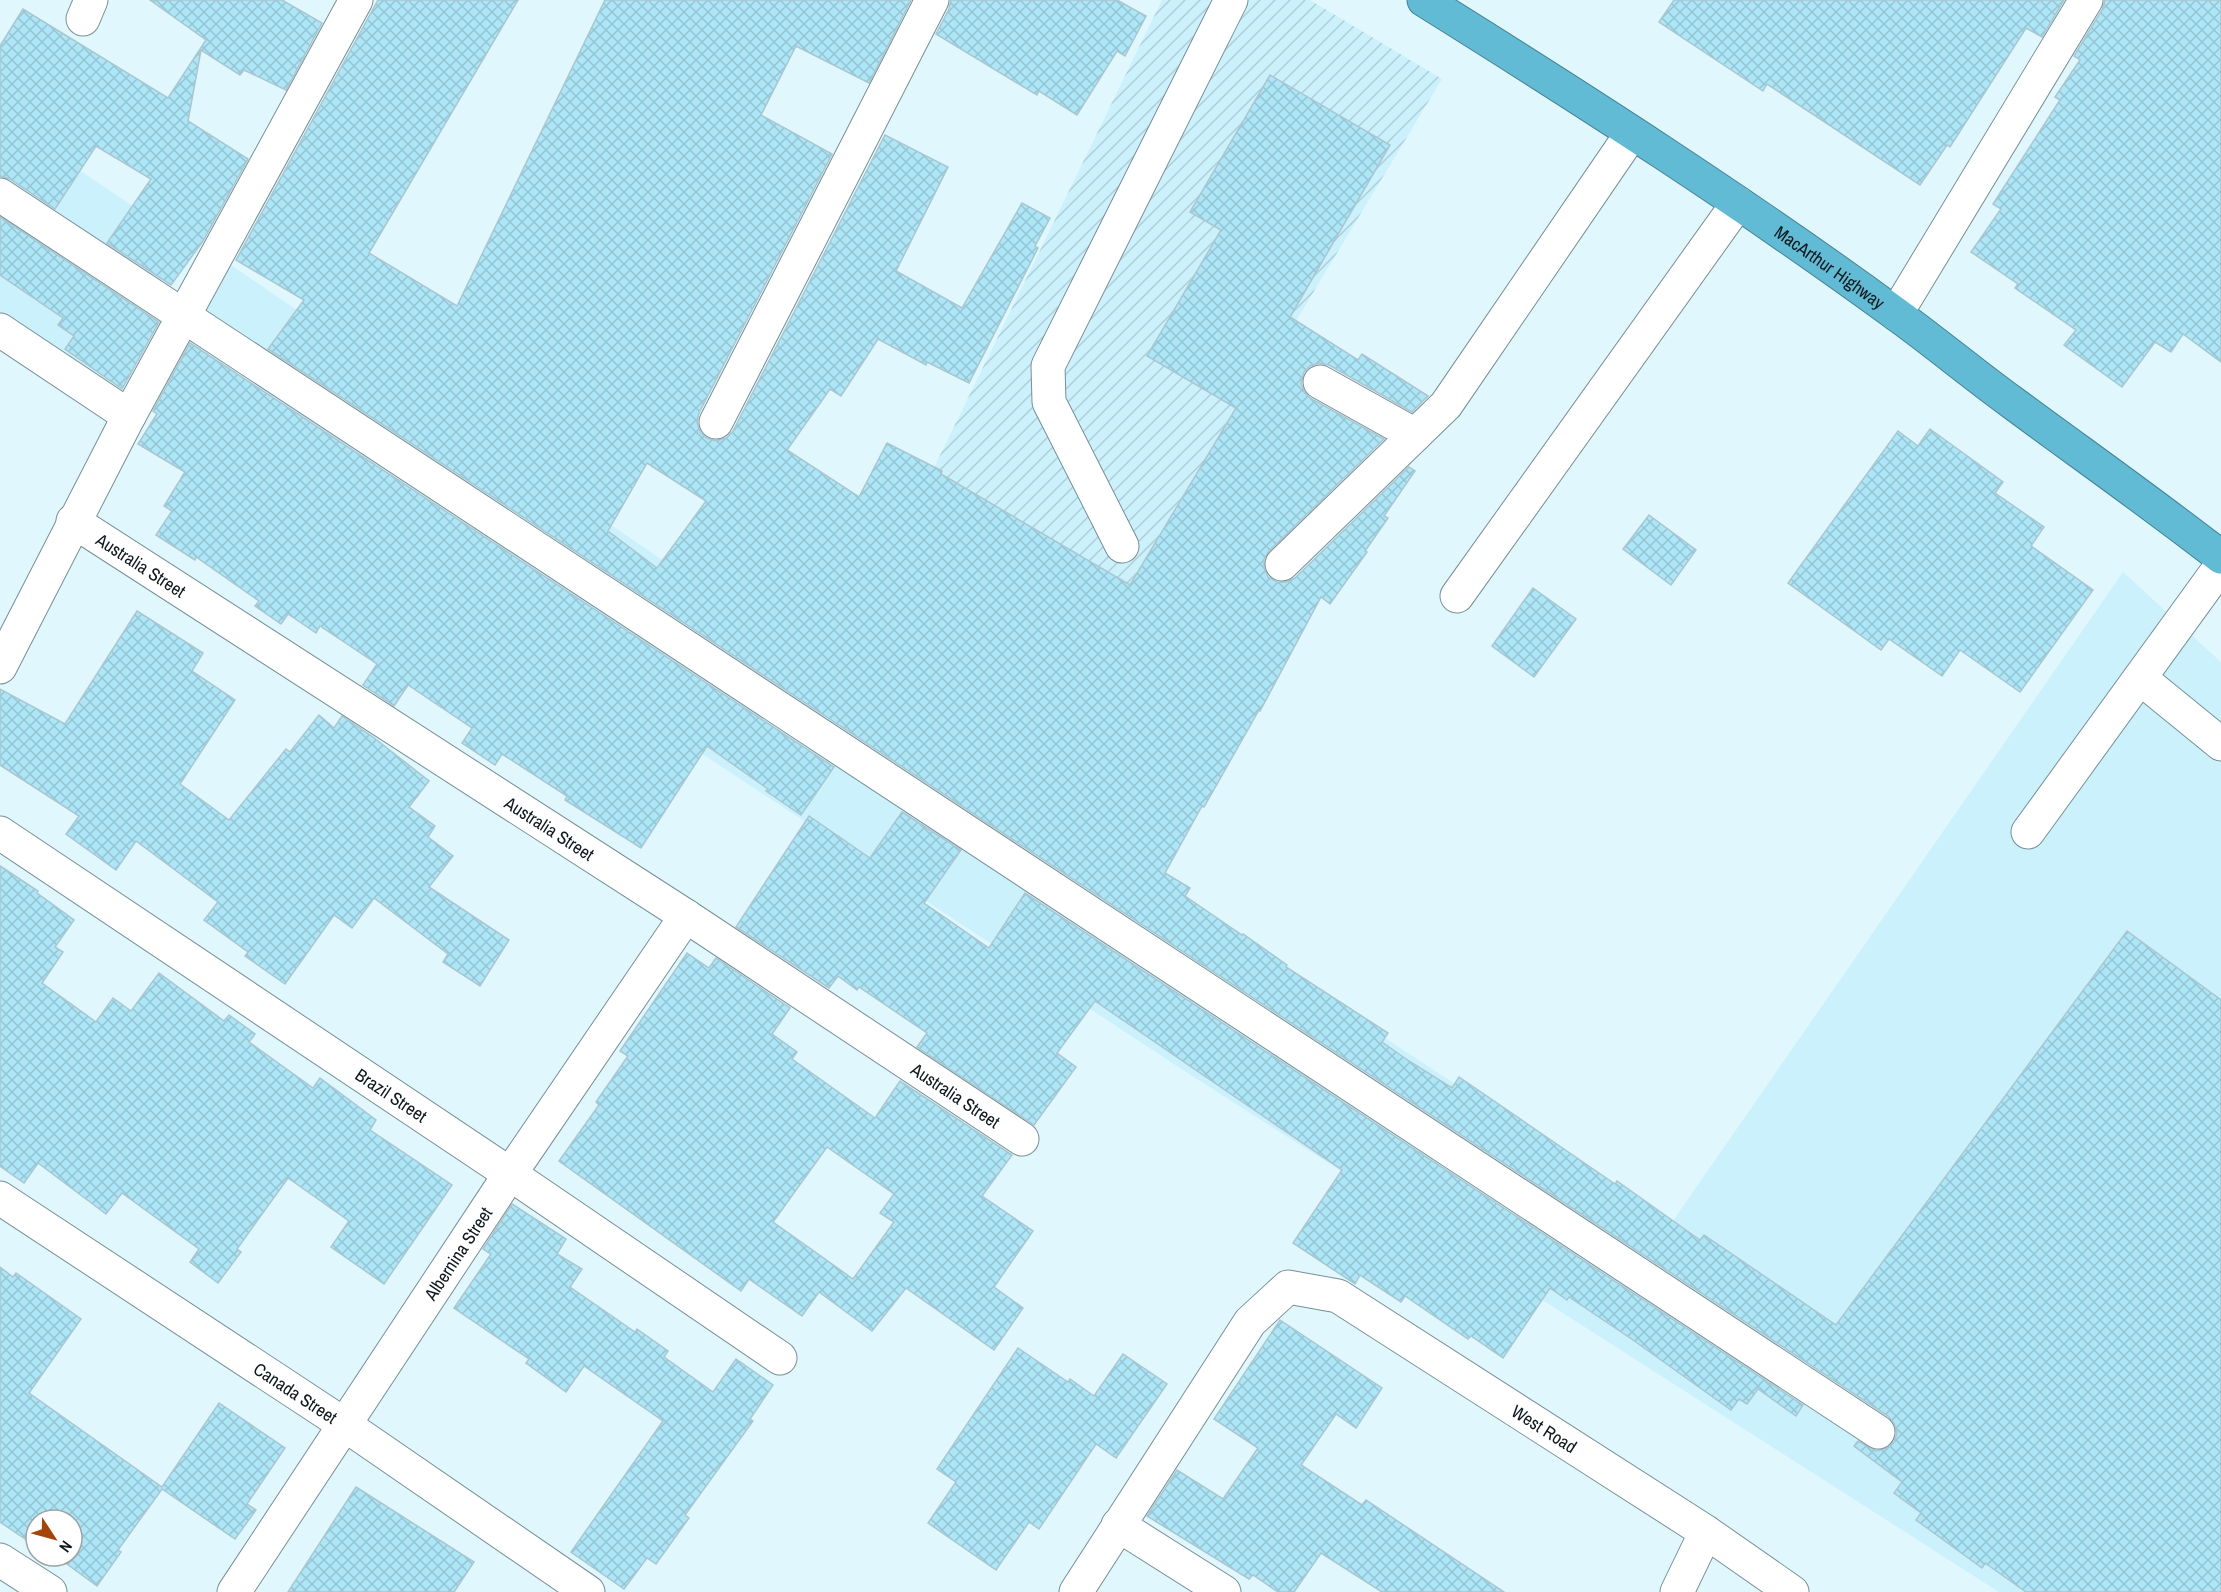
<svg xmlns="http://www.w3.org/2000/svg" width="2221" height="1592" font-family="'Archivo Narrow',sans-serif">
  <style>
    .built { fill: #cbf1fd }
    .industrial { fill: url(#industrial-furrows) }
    .building { fill: url(#building-cross-hatch); stroke: #aac6cf; stroke-width: 1.5; fill-rule: evenodd }
    .lines { fill: none; stroke-linecap: round; stroke-linejoin: round }
    .minor-casing { stroke: #759098; stroke-width: 35 }
    .highway-casing { stroke: #458294; stroke-width: 35 }
    .minor { stroke: #fff; stroke-width: 33 }
    .highway { stroke: #62bbd4; stroke-width: 33 }
    .labels { text-anchor: middle; dominant-baseline: central; stroke-width: 4.5; stroke-linejoin: round; paint-order: stroke }
    .street-label { font-size: 18px; fill: #0f191d; stroke: #fff }
  </style>
  <defs>
    <pattern id="industrial-furrows" width="10" height="10" patternUnits="userSpaceOnUse" patternTransform="scale(1.5)"><rect width="10" height="10" fill="#cbf1fd"/><path d="M-1 1l2-2M0 10L10 0M9 11l2-2" fill="none" stroke="#adced8"/></pattern>
    <pattern id="building-cross-hatch" width="8" height="8" patternUnits="userSpaceOnUse" patternTransform="scale(1.5)"><rect width="8" height="8" fill="#ade6f7"/><path d="M0 0l8 8M0 8l8-8" fill="none" stroke="#94c5d3"/></pattern>
  </defs>
  <rect width="100%" height="100%" fill="#e0f7fe"/>
  <g class="built">
    <polygon points="0,117 182,239 106,389 0,317"/>
    <polygon points="228,263 794,650 1670,1225 2123,572 2221,662 2221,1592 1999,1592 1183,1070 550,654 152,403"/>
  </g>
  <polygon class="industrial" points="1162,0 1310,0 1442,79 1011,793 832,677"/>
  <g class="building">
    <polygon points="150,0 282,0 322,23 286,90 244,70 240,75 201,50 188,121 248,159 203,241 171,285 107,243 151,179 96,146 55,209 10,179 0,176 0,46 23,9 168,98 206,40"/>
    <path d="M378,0h140l-149,253 88,53 148,-306h306l-42,83 -73,-37 -35,69 71,39 -133,259 -2,9 3,10 7,6 9,3 10,-3 7,-7 152,-296 63,32 -52,104 66,37 60,-105 28,15 -15,28 3,2 -69,135 -42,-21 -1,3 -48,-26 -37,57 -11,-7 -43,61 72,47 28,-54 55,28 -1,3 189,111 106,-177 -89,-52 74,-126 -31,-18 80,-137 120,70 -100,172 68,43 4,-6 66,42 -16,16 -83,-47 -10,-2 -9,3 -6,6 -3,11 3,8 6,7 74,41 -115,112 -5,8v9l4,9 9,5h9l9,-4 114,-111 6,4 -31,45 4,2 -23,33 2,1 -37,52 -9,-7 -61,114 -1,-1 -55,97 -2,-1 -37,67 25,15 -5,8 57,39 1,-1 44,31 -1,2 102,66 -6,9 27,19 43,27 7,-11 156,107 2,-3 83,59 4,-5 132,90 291,-394 94,69v592h-195l-41,-29 -3,5 -66,-48 5,-7 -27,-20 8,-11 -48,-36 4,-5 18,10 11,-3 7,-6 3,-9 -3,-10 -6,-7 -1620,-1067 36,-49 -68,-40zM647,463l59,38 -49,67 -49,-37z"/>
    <polygon points="951,0 1117,0 1146,16 1125,56 1117,51 1077,115 1039,91 1037,95 936,34 949,9"/>
    <polygon points="1674,0 2064,0 2042,37 2026,28 1950,147 1947,145 1920,185 1767,84 1763,91 1659,22"/>
    <polygon points="2105,0 2221,0 2221,362 2183,334 2171,352 2155,342 2122,387 2064,345 2076,330 2015,288 2018,284 1971,252 2001,209 1993,204 2060,100 2055,97 2080,60 2074,56 2102,10"/>
    <polygon points="0,217 159,322 122,389 65,349 74,336 58,325 63,318 0,275"/>
    <polygon points="190,343 834,767 801,815 766,791 768,789 707,746 641,848 565,800 567,796 502,754 495,765 462,743 472,728 408,685 394,706 363,685 377,664 320,626 316,633 288,614 281,624 255,606 259,601 196,557 195,560 156,535 172,511 164,506 185,472 138,444 157,414 153,411"/>
    <polygon points="1930,429 2003,482 1995,493 2044,527 2031,546 2093,590 2020,692 1960,650 1942,676 1889,639 1881,650 1788,583 1898,431 1918,446"/>
    <polygon points="1649,515 1696,550 1671,585 1623,549"/>
    <polygon points="1533,588 1576,619 1534,677 1492,646"/>
    <polygon points="137,611 203,653 192,671 235,700 180,784 229,820 286,749 290,752 319,715 334,728 342,716 373,737 429,781 409,807 435,826 428,837 453,856 429,887 509,940 480,986 443,962 448,954 374,898 352,928 334,915 285,984 245,956 248,952 204,920 218,902 136,841 116,870 66,834 79,816 0,765 0,689 65,724"/>
    <polygon points="902,812 961,850 924,903 989,948 1025,893 1803,1405 1796,1416 1758,1389 1747,1404 1739,1399 1731,1410 1633,1340 1569,1297 1567,1300 1550,1288 1503,1358 1471,1336 1468,1339 1405,1296 1401,1302 1360,1275 1355,1284 1293,1243 1342,1170 1095,1001 1057,1053 1076,1067 1034,1125 917,1047 927,1033 859,987 857,990 838,976 829,988 736,927 809,816 870,858"/>
    <polygon points="0,866 38,891 37,893 74,920 55,947 63,952 42,983 96,1022 113,998 131,1011 159,973 224,1021 229,1015 255,1034 249,1042 313,1088 320,1078 376,1120 370,1130 452,1185 384,1284 331,1247 349,1221 288,1178 237,1249 241,1252 218,1283 190,1262 199,1249 122,1193 106,1214 38,1163 24,1183 0,1166"/>
    <path d="M687,953l22,15 7,-10 74,50 -18,26 25,18 -5,7 83,59 25,-37 112,74 -30,41 51,35 -39,56 29,21 -29,42 -88,-62 -34,43 -53,-39 -17,24 -53,-37 -8,12 -182,-130 40,-56 -3,-3 32,-46 -8,-5zM827,1147l67,47 -14,19 14,9 -41,57 -80,-57z"/>
    <polygon points="512,1204 566,1239 557,1254 582,1269 570,1287 635,1332 637,1329 668,1351 664,1357 713,1392 736,1359 773,1385 750,1419 753,1421 685,1515 689,1518 656,1564 647,1558 624,1589 571,1552 663,1421 584,1366 566,1392 526,1363 529,1359 454,1308 491,1254 483,1249"/>
    <polygon points="0,1267 13,1277 16,1273 81,1319 29,1393 162,1487 219,1403 285,1448 247,1504 256,1510 235,1539 162,1489 118,1550 121,1552 97,1586 56,1556 72,1556 72,1520 36,1520 36,1541 27,1535 25,1539 0,1522"/>
    <polygon points="1280,1320 1382,1388 1356,1428 1336,1414 1301,1465 1362,1505 1366,1500 1504,1592 1382,1592 1321,1553 1294,1592 1278,1592 1253,1575 1249,1579 1147,1516 1177,1470 1223,1499 1258,1448 1214,1419"/>
    <polygon points="1018,1348 1068,1382 1070,1379 1094,1396 1123,1354 1167,1384 1116,1458 1096,1444 1039,1529 1029,1522 996,1570 928,1523 956,1482 937,1469"/>
    <polygon points="356,1487 474,1562 454,1592 288,1592"/>
  </g>
  <g class="lines">
    <defs>
      <g id="minor">
        <polyline points="83,19 91,0"/>
        <polyline points="0,195 1878,1432"/>
        <polyline points="1896,314 2086,0"/>
        <polyline points="0,330 129,416"/>
        <polyline points="1320,382 1415,435"/>
        <polyline points="716,422 932,0"/>
        <path id="s1" d="M73,521l613,395 336,223"/>
        <polyline points="1122,546 1049,402 1048,366 1231,0"/>
        <polyline points="1282,564 1446,405 1632,133"/>
        <polyline points="1457,596 1738,203"/>
        <polyline points="0,667 129,416 356,0"/>
        <polyline points="2140,678 2221,744"/>
        <polyline points="2028,832 2221,566"/>
        <path id="s2" d="M0,833l510,341 270,184"/>
        <path id="s3" d="M0,1198l345,227 243,167"/>
        <polyline points="1118,1525 1224,1592"/>
        <polyline points="0,1560 50,1592"/>
        <path id="s4" d="M234,1592l276,-418 176,-258"/>
        <path id="s5" d="M1076,1592l174,-270 38,-35 50,9 368,236 86,60"/>
        <polyline points="1677,1592 1706,1532"/>
      </g>
      <g id="highway">
        <path id="s6" d="M1424,0c160,100 319,202 472,314 40,29 77,60 117,89 69,51 140,101 208,154"/>
      </g>
    </defs>
    <use href="#minor" class="minor-casing"/>
    <use href="#highway" class="highway-casing"/>
    <use href="#minor" class="minor"/>
    <use href="#highway" class="highway"/>
  </g>
  <g class="labels">
    <g class="street-label">
      <text stroke="none"><textPath href="#s6" startOffset="486">MacArthur Highway</textPath></text>
      <text stroke="none"><textPath href="#s1" startOffset="81">Australia Street</textPath></text>
      <text stroke="none"><textPath href="#s1" startOffset="567">Australia Street</textPath></text>
      <text stroke="none"><textPath href="#s2" startOffset="471">Brazil Street</textPath></text>
      <text stroke="none"><textPath href="#s1" startOffset="1053">Australia Street</textPath></text>
      <text stroke="none"><textPath href="#s4" startOffset="406">Albernina Street</textPath></text>
      <text stroke="none"><textPath href="#s3" startOffset="354">Canada Street</textPath></text>
      <text stroke="none"><textPath href="#s5" startOffset="669">West Road</textPath></text>
    </g>
  </g>
  <g transform="translate(54 1538) rotate(126)"><circle r="28" fill="#ffffff" stroke="#9fa3a5" stroke-width="1.5"/>
  <path d="M0-4.5L10 22L0 15L-10 22Z" fill="#a64309"/>
  <text y="-9" font-size="16" font-weight="bold" text-anchor="middle" fill="#0f191d">N</text>
  </g>
</svg>
